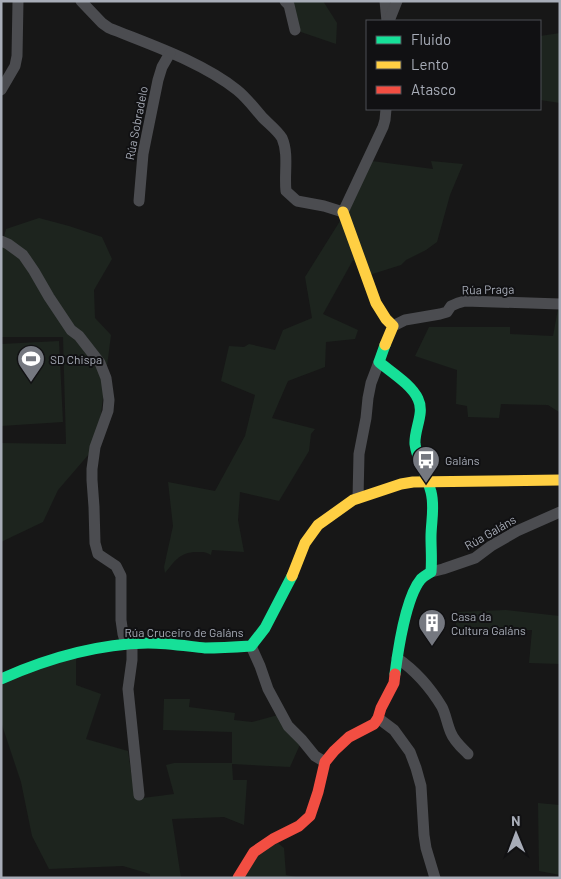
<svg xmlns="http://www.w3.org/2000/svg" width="561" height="879" font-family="Barlow,sans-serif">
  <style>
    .green { fill: #1d241e }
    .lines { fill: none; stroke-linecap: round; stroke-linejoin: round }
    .street { stroke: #4b4c50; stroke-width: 11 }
    .fast { stroke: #16e098; stroke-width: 11 }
    .slow { stroke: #ffcf43; stroke-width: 11 }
    .jam { stroke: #f24e42; stroke-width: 11 }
    .labels { text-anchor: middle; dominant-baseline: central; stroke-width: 4; stroke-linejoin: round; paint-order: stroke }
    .street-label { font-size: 12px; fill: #a8adb8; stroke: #111113 }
    .poi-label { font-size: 12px; fill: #a8adb8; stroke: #111113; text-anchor: start }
  </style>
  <rect width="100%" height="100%" fill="#171717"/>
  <g class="green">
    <polygon points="285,1 323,1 337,23 336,44 295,30"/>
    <polygon points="560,33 560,103 540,100 540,36"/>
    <path d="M372,161l61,8 -2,-8 32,3 -13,31 -13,47 -11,8 -20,10 -5,5 -35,11 -13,-16 -30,54 35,16 -3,9 -29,3 -1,25 -37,14 -16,37 43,11 -4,5 -2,17 -30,50 -39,-9 -2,28 6,32 -32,-2 -1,5c-6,-4 -10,-3 -16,-3 -16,1 -20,9 -30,21l-1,-6 9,-41 -5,-44 47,9 30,-55 10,-41 -34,-14 8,-35 15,1 5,-3 26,6 8,-20 29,-12 -7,-41 35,-56z"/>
    <polygon points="39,218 69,226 102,237 112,259 94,290 95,318 111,335 98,437 95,447 58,490 43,522 1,542 1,443 66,444 63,337 1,337 1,248 6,229"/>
    <polygon points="558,309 560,309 560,406 559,412 548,405 501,404 499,418 468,417 467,406 456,404 457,370 415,356 429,327 510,327 510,334 553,336"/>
    <polygon points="59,341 63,422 1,426 1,344"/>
    <polygon points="506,610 560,616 560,664 529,663 532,630 456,633 456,612"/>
    <polygon points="76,651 76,685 101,694 86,739 128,751 135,799 174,794 166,765 174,763 232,763 232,732 163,730 164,699 190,699 189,707 235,713 234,720 252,722 278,715 302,740 290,767 232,764 233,780 247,780 244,825 224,817 172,819 181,878 150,878 150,874 123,866 49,869 32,836 21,782 1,722 1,679"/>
    <polygon points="538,803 560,805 560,875 539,871"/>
    <polygon points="273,839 284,848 286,875 301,878 238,878"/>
  </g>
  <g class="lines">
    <g class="street">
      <path d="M81,1l21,22 7,5c42,17 93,34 128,62 10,8 18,19 26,28 6,6 15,13 19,20 7,16 2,36 4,53l11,10 27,5 19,6 40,-85 2,-7 1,-11"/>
      <polyline points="285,1 289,5 295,30"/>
      <polyline points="385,1 387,21"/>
      <polyline points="389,21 397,1"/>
      <polyline points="1,90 15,66 17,56 18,1"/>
      <polyline points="139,201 143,154 146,139 158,80 162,67 170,53"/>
      <polyline points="1,241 8,244 23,255 34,271 49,297 71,330 79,336 100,363 106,378 109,400 108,411 95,447 92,469 92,480 94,507 95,543 98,554 116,566 121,576 121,620 123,634 126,644"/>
      <polyline points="393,326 405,320 440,314 447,312 451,306 458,303 465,301 560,304"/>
      <polyline points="358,498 359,454 366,418 368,398 371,383 379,362"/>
      <polyline points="431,572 443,569 475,558 491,546 517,531 560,512"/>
      <polyline points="132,644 132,660 128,689 139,795"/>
      <polyline points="251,646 260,666 268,689 288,726 302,740 315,756 325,762"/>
      <path d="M397,658c19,13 33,29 45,49 4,8 5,17 9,26 3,8 11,15 17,21"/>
      <polyline points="378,718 394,730 410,752 416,768 421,786 424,835 426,848 435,878"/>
    </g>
    <g class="fast">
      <path d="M385,345l-6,17c12,10 33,23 39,37 7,14 -4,30 -3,45 2,17 12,31 16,48 4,15 0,30 0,45 0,12 1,23 0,35 -3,2 -7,4 -10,7 -15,18 -23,71 -26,95"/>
      <path d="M1,679c47,-21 96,-35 147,-36 19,0 38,3 57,5 16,0 31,-1 46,-2l14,-18 27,-52"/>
    </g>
    <g class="slow">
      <polyline points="343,212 376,303 386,319 393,326 385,345"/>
      <polyline points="292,576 305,543 318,525 353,500 401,484 413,482 560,480"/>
    </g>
    <polyline class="jam" points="238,878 254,852 273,839 299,826 310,816 318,792 325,762 334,751 349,737 374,724 378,718 381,708 394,683 395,674"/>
  </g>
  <defs>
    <symbol id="stadium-pin" viewBox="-11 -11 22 30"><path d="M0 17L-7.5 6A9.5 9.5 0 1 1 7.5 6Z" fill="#757880" stroke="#111113"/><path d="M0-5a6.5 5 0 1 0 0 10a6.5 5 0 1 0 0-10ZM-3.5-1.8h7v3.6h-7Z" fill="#fff"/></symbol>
    <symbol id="bus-pin" viewBox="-11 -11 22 30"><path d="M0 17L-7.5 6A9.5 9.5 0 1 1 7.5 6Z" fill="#757880" stroke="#111113"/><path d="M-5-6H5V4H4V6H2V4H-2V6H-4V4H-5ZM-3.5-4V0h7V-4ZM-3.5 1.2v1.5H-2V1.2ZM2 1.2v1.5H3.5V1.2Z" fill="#fff"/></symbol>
    <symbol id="building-pin" viewBox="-11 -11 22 30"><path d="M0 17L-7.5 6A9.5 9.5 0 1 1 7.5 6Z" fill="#757880" stroke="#111113"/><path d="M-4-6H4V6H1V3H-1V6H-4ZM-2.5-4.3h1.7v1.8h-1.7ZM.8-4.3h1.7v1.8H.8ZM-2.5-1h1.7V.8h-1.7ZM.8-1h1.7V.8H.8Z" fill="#fff"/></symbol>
  </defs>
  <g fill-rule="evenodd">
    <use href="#stadium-pin" x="15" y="343" width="32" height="43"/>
    <use href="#bus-pin" x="410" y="444" width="32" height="43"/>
    <use href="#building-pin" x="416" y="607" width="32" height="43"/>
  </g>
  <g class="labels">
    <g class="street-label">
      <text transform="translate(136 123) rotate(-79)">Rúa Sobradelo</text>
      <text transform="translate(488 289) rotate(-1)">Rúa Praga</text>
      <text transform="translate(490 532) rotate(-30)">Rúa Galáns</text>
      <text x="184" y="632">Rúa Cruceiro de Galáns</text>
    </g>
    <g class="poi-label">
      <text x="50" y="359">SD Chispa</text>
      <text x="445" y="460">Galáns</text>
      <text x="451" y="616">Casa da<tspan x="451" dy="14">Cultura Galáns</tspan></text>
    </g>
  </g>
  <rect width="561" height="879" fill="none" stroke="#a8adb8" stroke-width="5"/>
  <rect x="366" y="20" width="175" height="90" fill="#111113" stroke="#4d4f55"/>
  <rect x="376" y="36" width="25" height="8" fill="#16e098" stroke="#4d4f55"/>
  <text x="411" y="45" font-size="15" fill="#a8adb8">Fluido</text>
  <rect x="376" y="61" width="25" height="8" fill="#ffcf43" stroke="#4d4f55"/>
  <text x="411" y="70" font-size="15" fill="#a8adb8">Lento</text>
  <rect x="376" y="86" width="25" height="8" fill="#f24e42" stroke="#4d4f55"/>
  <text x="411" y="95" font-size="15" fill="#a8adb8">Atasco</text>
  <g transform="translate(516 834) rotate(359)" stroke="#111113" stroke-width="4" paint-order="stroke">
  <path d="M0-4L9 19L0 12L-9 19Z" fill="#a8adb8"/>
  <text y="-8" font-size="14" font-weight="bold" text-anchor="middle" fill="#a8adb8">N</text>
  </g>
</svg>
